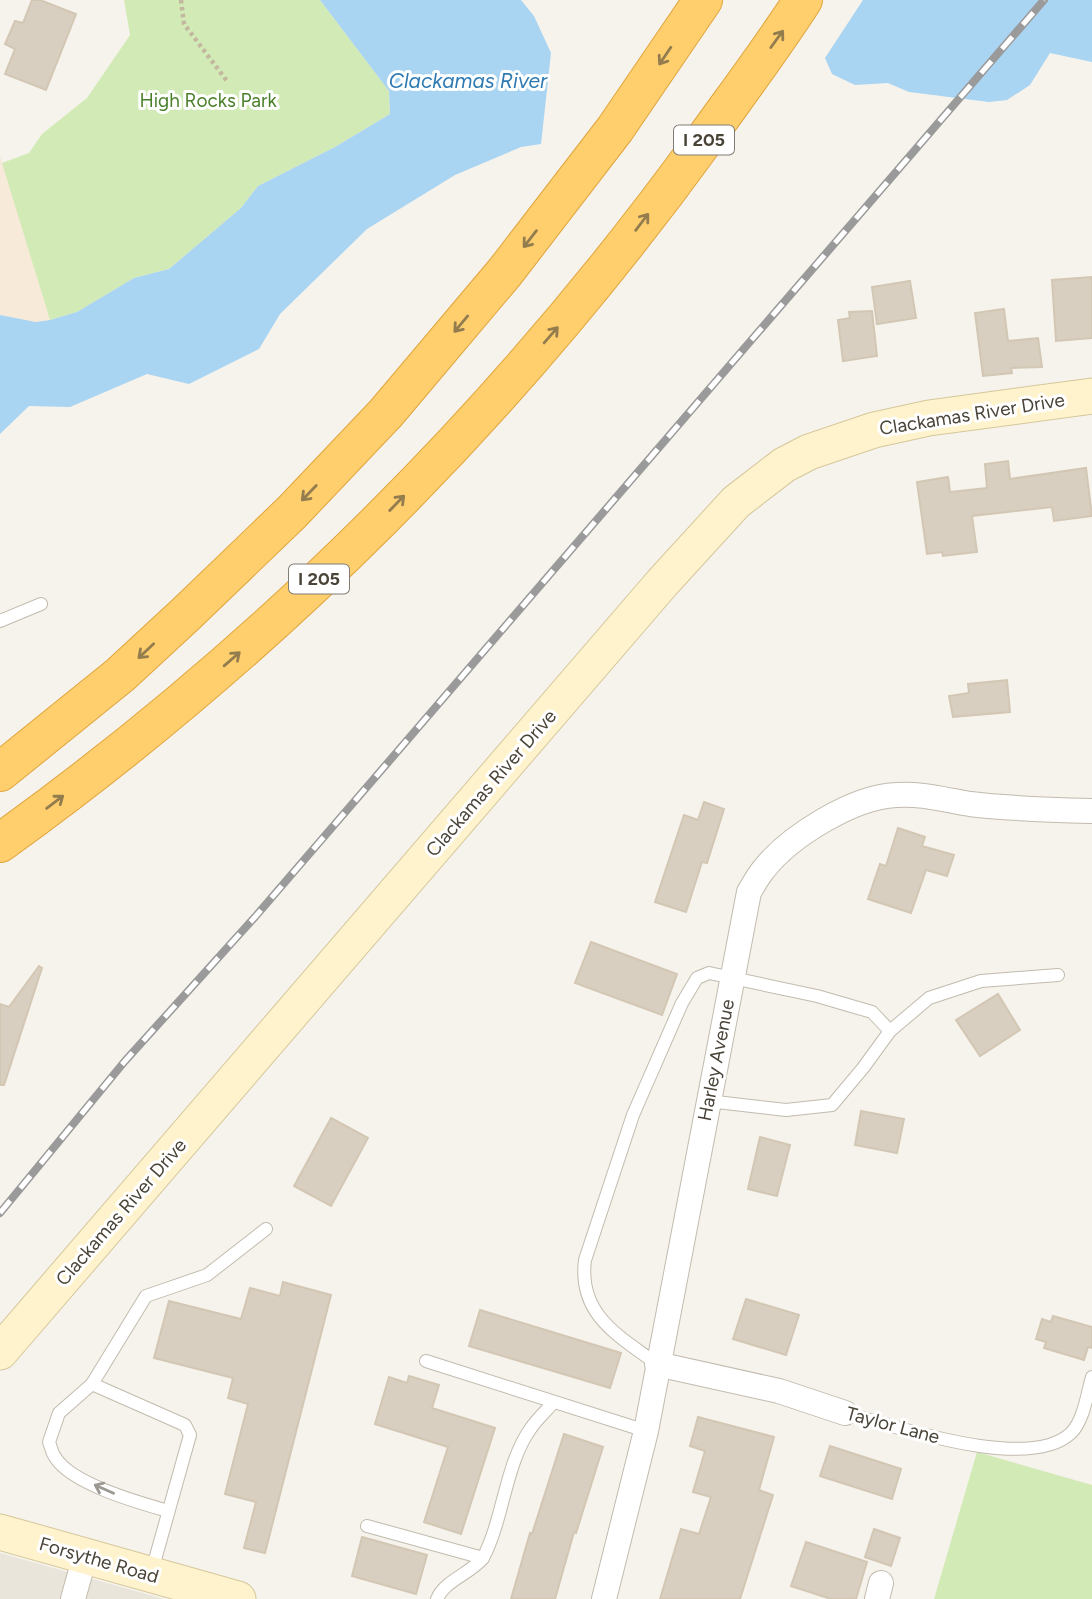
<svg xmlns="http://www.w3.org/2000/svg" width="1092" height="1599" font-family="Figtree,sans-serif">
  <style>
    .residential { fill: #eae5da }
    .commercial { fill: #f7ead8 }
    .green { fill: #d2eab5 }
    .water { fill: #a9d4f2 }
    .pier { fill: #f6f3ec }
    .building { fill: #d8cfc1; stroke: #d3c7b4; stroke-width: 2 }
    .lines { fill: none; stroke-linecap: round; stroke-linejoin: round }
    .lane-casing { stroke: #c2bbae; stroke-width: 14 }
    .street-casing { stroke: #c2bbae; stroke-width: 26 }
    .secondary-casing { stroke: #d6c79b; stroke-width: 37 }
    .highway-casing { stroke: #e0a43c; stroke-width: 40 }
    .path { stroke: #c4b79f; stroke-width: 4.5; stroke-dasharray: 3.5 3.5; stroke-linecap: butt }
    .lane { stroke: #fff; stroke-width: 12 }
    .street { stroke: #fff; stroke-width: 24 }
    .secondary { stroke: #fff3cd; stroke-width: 35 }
    .highway { stroke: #ffcf6e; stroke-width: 38 }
    .rail-casing { stroke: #9a9a9a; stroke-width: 8 }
    .rail { stroke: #fff; stroke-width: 5; stroke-dasharray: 16; stroke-linecap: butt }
    .oneway { stroke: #937c4e }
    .oneway2 { stroke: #9c9892 }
    .labels { text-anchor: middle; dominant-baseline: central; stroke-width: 6; stroke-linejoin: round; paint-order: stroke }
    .shield { fill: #fff; stroke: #817c74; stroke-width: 2 }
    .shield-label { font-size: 18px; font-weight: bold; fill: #4b4439 }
    .park-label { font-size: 19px; fill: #4a7f2a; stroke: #fff }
    .street-label { font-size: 19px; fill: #4b4439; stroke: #fff }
    .water-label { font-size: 21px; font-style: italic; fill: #2e7ab2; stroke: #fff }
  </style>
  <rect width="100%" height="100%" fill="#f6f3ec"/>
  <polygon class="residential" points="0,1553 164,1599 0,1599"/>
  <polygon class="commercial" points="0,155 50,320 36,322 0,315"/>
  <g class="green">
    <polygon points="124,0 320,0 389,91 390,114 335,147 258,186 241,208 169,269 134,278 77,312 50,320 2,163 29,153 42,134 87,98 130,35"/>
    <polygon points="977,1452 1092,1485 1092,1599 934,1599"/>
  </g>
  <g class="water">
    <polygon points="320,0 521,0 534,16 551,53 541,144 521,147 455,175 367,229 280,314 259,349 189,384 147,374 70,407 29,406 0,434 0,315 36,322 50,320 77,312 134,278 169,269 241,208 258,186 335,147 390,114 389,91"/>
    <polygon points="792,0 1092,0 1092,62 1050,53 1030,85 1007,100 989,102 909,92 888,83 855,85 832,74 802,5"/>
  </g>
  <polygon class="pier" points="789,0 863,0 823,61 800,8"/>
  <g class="building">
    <polygon points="32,0 40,0 76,14 46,90 5,74 15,49 5,44 15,21 23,23"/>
    <polygon points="1092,277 1092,338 1056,341 1052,280"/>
    <polygon points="910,281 916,318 877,324 872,287"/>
    <polygon points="1004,309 1008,341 1038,338 1042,367 1011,368 1012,373 983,376 975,313"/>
    <polygon points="872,311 877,356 843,361 838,320 850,318 849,312"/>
    <polygon points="1008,461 1010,479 1086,468 1092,516 1054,521 1052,507 972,516 977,552 943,556 942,552 927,554 917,482 948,477 950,492 987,488 985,464"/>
    <polygon points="1007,680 1010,712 953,717 949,696 969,693 968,684"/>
    <polygon points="704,802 724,809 707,863 702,862 686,912 655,902 684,815 698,820"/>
    <polygon points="898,828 925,837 922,846 954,855 947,876 926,870 911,913 868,899 880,864 886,866"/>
    <polygon points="591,942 677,974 662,1015 575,983"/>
    <polygon points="39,966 42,968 4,1085 0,1085 0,1004 9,1007"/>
    <polygon points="998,994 1020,1030 980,1056 956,1020"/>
    <polygon points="861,1111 904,1119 897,1153 855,1145"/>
    <polygon points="331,1118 368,1138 331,1206 294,1186"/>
    <polygon points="760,1137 790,1145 777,1196 748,1189"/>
    <polygon points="283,1282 331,1295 265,1553 244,1548 256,1502 225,1494 248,1404 228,1398 233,1378 154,1358 169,1301 241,1319 250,1288 280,1296"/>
    <polygon points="746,1299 799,1315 786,1355 733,1339"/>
    <polygon points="480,1310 621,1353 610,1388 469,1346"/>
    <polygon points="1053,1316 1092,1327 1092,1348 1088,1347 1084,1360 1044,1348 1046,1342 1036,1339 1042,1319 1051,1322"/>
    <polygon points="409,1376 439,1385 432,1408 495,1428 461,1534 424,1522 448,1447 375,1424 389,1377 407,1383"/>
    <polygon points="698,1417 774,1437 759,1490 773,1495 740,1599 660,1599 681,1529 699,1534 711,1497 693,1492 705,1451 690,1446"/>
    <polygon points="564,1434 603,1447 576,1533 574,1532 555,1599 511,1599 530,1533 532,1534"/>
    <polygon points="830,1446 901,1469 892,1499 820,1476"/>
    <polygon points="874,1529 900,1538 891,1566 865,1557"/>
    <polygon points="362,1537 427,1555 416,1594 352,1576"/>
    <polygon points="806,1542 867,1562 856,1599 831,1599 791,1586"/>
  </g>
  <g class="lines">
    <defs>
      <g id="lane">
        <polyline points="0,621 41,604"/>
        <polyline points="708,1101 786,1110 832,1105 863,1068 890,1031 929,998 981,981 1058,975"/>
        <polyline points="426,1361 646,1431"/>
        <path d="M657,1364c-38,-28 -79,-49 -72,-104l48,-145 49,-112 15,-25 12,-5 108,23 55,16 18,19"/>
        <path d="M92,1384l-33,29 -10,29c2,5 3,11 6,15 16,27 85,46 113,54"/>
        <path d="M845,1413c50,13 184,60 226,20 13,-13 16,-39 21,-56"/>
        <path d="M367,1526l116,32c21,-40 22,-94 48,-130 6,-9 15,-17 22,-25"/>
        <polyline points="151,1574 190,1435 185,1425 92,1384 146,1296 207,1275 266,1229"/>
        <path d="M437,1599c8,-19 33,-25 46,-41"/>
      </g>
      <g id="street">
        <polyline points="657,1364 779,1391 845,1413"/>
        <polyline points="73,1599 85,1556"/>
        <path d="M604,1599l42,-168 103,-539c5,-8 9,-16 15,-23 26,-33 89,-72 132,-74 25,-2 49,5 74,9 40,5 81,6 122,7"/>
        <polyline points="877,1599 881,1583"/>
      </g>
      <g id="secondary">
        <polyline points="0,1352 662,583 736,502 784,465 809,452 874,430 929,418 1092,396"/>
        <polyline points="0,1532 238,1599"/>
      </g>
      <g id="highway">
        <polyline points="0,772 120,675 186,614 292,512 386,413 505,272 615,129 703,0"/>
        <path d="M0,843c271,-195 509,-433 705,-704 33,-46 67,-91 98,-139"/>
      </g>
    </defs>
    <use href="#lane" class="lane-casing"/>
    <use href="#street" class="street-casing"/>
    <use href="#secondary" class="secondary-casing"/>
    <use href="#highway" class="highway-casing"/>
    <polyline class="path" points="181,0 184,24 227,81"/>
    <use href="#lane" class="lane"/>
    <use href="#street" class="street"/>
    <use href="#secondary" class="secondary"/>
    <use href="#highway" class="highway"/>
    <defs>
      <polyline id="rail" points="0,1213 125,1061 255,917 1044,0"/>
    </defs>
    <use href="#rail" class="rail-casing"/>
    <use href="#rail" class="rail"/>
  </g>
  <defs><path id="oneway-shaft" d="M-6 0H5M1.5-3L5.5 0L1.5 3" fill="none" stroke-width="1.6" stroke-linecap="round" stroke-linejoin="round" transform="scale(1.75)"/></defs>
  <g class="oneway">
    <use href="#oneway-shaft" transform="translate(777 39) rotate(-54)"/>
    <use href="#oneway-shaft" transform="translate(665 56) rotate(124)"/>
    <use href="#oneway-shaft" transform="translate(642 222) rotate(-53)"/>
    <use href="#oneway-shaft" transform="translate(530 239) rotate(128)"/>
    <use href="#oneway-shaft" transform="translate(461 324) rotate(130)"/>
    <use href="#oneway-shaft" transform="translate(551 335) rotate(-49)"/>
    <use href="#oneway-shaft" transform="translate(309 493) rotate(134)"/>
    <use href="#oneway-shaft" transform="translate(397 503) rotate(-46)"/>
    <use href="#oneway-shaft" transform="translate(146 651) rotate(137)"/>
    <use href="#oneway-shaft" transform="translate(232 659) rotate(-41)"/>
    <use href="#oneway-shaft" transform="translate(55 802) rotate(-37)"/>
  </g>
  <use class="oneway2" href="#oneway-shaft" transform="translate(104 1489) rotate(-156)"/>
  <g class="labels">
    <g class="shield">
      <rect x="674" y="125.5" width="60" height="29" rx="5"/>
      <rect x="289" y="564.5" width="60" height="29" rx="5"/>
    </g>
    <g class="shield-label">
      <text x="704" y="140">I 205</text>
      <text x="319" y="579">I 205</text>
    </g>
    <g class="park-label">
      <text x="208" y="100">High Rocks Park</text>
    </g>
    <g class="street-label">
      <text transform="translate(972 414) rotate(-9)">Clackamas River Drive</text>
      <text transform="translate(491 783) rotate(-49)">Clackamas River Drive</text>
      <text transform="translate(716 1060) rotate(-79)">Harley Avenue</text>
      <text transform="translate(121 1212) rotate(-49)">Clackamas River Drive</text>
      <text transform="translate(893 1425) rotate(15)">Taylor Lane</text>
      <text transform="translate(99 1560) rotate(16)">Forsythe Road</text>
    </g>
    <g class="water-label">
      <text x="468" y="80">Clackamas River</text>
    </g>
  </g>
</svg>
